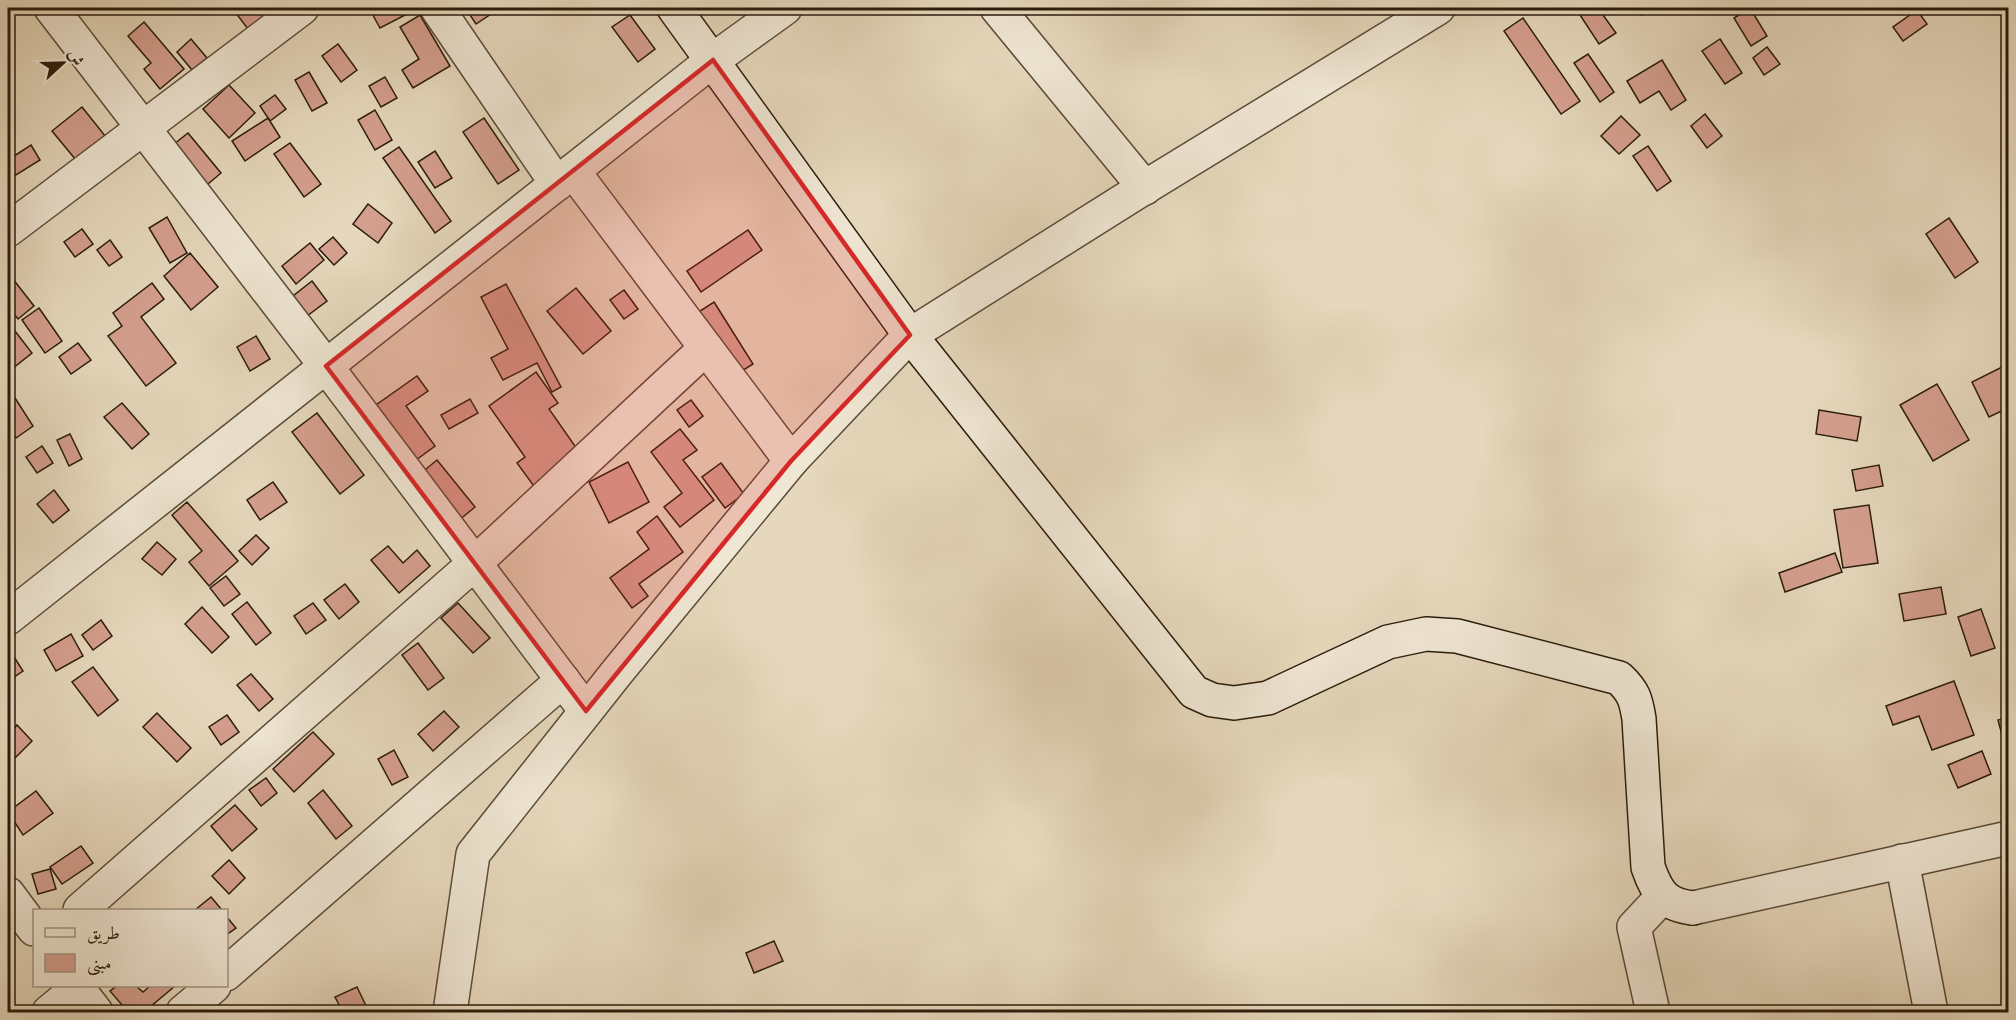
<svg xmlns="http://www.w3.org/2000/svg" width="2016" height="1020" font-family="'EB Garamond',Amiri,serif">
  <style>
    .building { fill: #d59f8e; stroke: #2a1c0c; stroke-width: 1.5 }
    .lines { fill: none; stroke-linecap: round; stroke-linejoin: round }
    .street-casing { stroke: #594b38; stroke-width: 36 }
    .secondary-casing { stroke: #2a1c0c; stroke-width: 36 }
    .street { stroke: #efe6d3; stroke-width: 33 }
    .secondary { stroke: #efe6d3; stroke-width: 33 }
    .marked { fill: #d62828; fill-opacity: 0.2; stroke: #d62828; stroke-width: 4.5; stroke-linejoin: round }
  </style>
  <rect width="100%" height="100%" fill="#e6d8bc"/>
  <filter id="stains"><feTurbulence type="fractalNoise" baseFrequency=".00333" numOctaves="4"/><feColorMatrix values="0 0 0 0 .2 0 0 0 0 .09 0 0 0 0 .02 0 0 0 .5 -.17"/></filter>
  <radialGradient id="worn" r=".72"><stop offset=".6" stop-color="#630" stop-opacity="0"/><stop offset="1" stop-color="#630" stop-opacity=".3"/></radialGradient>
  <g class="building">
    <polygon points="232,8 260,8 266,16 248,29"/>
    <polygon points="369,8 411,8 413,11 380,28"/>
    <polygon points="474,8 500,8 476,24 468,12"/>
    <polygon points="1591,8 1598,8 1616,33 1599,44 1580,15"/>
    <polygon points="1639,8 1661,8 1642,15"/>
    <polygon points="1750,8 1767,36 1751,46 1734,18"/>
    <polygon points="1917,10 1927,24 1903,41 1893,27"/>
    <polygon points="420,15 450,66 413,88 402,70 419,59 400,27"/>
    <polygon points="630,15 655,49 638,62 612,27"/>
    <polygon points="1523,18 1580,101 1561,114 1504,31"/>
    <polygon points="144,22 184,69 160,89 144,69 151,63 128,36"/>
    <polygon points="191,39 207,58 192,70 177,52"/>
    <polygon points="1720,39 1742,73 1725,84 1702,51"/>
    <polygon points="338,44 357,70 341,82 322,56"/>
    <polygon points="1767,47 1780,64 1764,75 1753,58"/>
    <polygon points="1588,54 1614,92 1600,102 1574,63"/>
    <polygon points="1662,60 1686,100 1671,110 1659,91 1640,103 1627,81"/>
    <polygon points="309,72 327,103 312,111 295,80"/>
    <polygon points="385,77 397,98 381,107 369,86"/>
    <polygon points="229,85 255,113 229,138 203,109"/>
    <polygon points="275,95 286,109 270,121 260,106"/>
    <polygon points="82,107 106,137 76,160 52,131"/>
    <polygon points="375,110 392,140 375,150 358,120"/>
    <polygon points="1705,114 1722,136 1707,148 1691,126"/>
    <polygon points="1621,116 1640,135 1619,154 1601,136"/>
    <polygon points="268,118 280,137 245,161 232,141"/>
    <polygon points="484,118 519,170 498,184 463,132"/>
    <polygon points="188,133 221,173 202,189 169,148"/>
    <polygon points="290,143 321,184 304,197 274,154"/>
    <polygon points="31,145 40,160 8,180 8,160"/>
    <polygon points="1648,146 1671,181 1657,191 1633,156"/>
    <polygon points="399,147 451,221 435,233 383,158"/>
    <polygon points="435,151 452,178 435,188 418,162"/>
    <polygon points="368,204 392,223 378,243 353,224"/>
    <polygon points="167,217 187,253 170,263 149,228"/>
    <polygon points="1949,218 1978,262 1955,278 1926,234"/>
    <polygon points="82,229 93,244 75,257 64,242"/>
    <polygon points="748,230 762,250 701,292 687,271"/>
    <polygon points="333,237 347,253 334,265 319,249"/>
    <polygon points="110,240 122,257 109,266 97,250"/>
    <polygon points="310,243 324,260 296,284 282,266"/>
    <polygon points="190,253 218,287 191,310 164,276"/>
    <polygon points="9,274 34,306 18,319 8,306 8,275"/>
    <polygon points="312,281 327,301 307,316 293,296"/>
    <polygon points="152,283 164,299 141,317 176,363 146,386 108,336 122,326 113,313"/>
    <polygon points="506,284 561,387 552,392 537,363 503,380 491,358 508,349 481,297"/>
    <polygon points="576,288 611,331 583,354 547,311"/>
    <polygon points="624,290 638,309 624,319 610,300"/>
    <polygon points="714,302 753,364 723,383 683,322"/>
    <polygon points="39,308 62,341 45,353 22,320"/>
    <polygon points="8,322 32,353 8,372"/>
    <polygon points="256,336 270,359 250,371 237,347"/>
    <polygon points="78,343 91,360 71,374 59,357"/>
    <polygon points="2008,364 2008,408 1989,417 1972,382"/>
    <polygon points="536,372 558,403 549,409 582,456 536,489 517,463 525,457 489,406"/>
    <polygon points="417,376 428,391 406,406 435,446 416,460 376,405"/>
    <polygon points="1937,384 1969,440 1933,461 1900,405"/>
    <polygon points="8,387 33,426 16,438 8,426"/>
    <polygon points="470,399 478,413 449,429 441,415"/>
    <polygon points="691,400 703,416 689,427 677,410"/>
    <polygon points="122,403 149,434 132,449 104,417"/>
    <polygon points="1819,410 1861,417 1857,441 1816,434"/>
    <polygon points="317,413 364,475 340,494 292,432"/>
    <polygon points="680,429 697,450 683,460 714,500 680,527 664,507 682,493 651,452"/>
    <polygon points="70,434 82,459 69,466 57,440"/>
    <polygon points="42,446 53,463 37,473 26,457"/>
    <polygon points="437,460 475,507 458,521 420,474"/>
    <polygon points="628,462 649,502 609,523 589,482"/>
    <polygon points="721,463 744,494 725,508 702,477"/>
    <polygon points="1879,465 1883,486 1856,491 1852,470"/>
    <polygon points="273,482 287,502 260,520 247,500"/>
    <polygon points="54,490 69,510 53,523 37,504"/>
    <polygon points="187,502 238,561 209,586 189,562 202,551 172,515"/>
    <polygon points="1869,505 1878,563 1843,568 1834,510"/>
    <polygon points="657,516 683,552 639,584 648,596 632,608 610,578 649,549 637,532"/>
    <polygon points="256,535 269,548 252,565 239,551"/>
    <polygon points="157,542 176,559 162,575 142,559"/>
    <polygon points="388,546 403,563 417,550 430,566 399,593 371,560"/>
    <polygon points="1835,553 1842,572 1785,592 1779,573"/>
    <polygon points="226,576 240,594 224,606 210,588"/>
    <polygon points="345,584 359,602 339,619 324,600"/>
    <polygon points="1941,587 1946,614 1904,621 1899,594"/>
    <polygon points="247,602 271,633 256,645 232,614"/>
    <polygon points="313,603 326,620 306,634 294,616"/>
    <polygon points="458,603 490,638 473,653 441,618"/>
    <polygon points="202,607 229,637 212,653 185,624"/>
    <polygon points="1981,609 1995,648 1971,656 1958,617"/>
    <polygon points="101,620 112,636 93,650 82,635"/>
    <polygon points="71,634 83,656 56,671 44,650"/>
    <polygon points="418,643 444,678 428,690 402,655"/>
    <polygon points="11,652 23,671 8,681 8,654"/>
    <polygon points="93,667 118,700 98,716 72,682"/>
    <polygon points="251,674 273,699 259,711 237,685"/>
    <polygon points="1954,681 1974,735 1932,750 1919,716 1893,725 1886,706"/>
    <polygon points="444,711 459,727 433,751 418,734"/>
    <polygon points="157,713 191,748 177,762 143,727"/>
    <polygon points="227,715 239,732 221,745 209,727"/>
    <polygon points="2008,718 2008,738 2003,739 1998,720"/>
    <polygon points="17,725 32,741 13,760 8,755 8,736"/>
    <polygon points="313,732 334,754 294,792 273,769"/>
    <polygon points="394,750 408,777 392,785 378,759"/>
    <polygon points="1982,751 1991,774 1958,788 1948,765"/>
    <polygon points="266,778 277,793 261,806 249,790"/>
    <polygon points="323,790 352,826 336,839 308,803"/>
    <polygon points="36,791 53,813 23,835 8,812"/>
    <polygon points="235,805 257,829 232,851 211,826"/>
    <polygon points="81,846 93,863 62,884 50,867"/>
    <polygon points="229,860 245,878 229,894 212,876"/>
    <polygon points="50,869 56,889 38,894 32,874"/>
    <polygon points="211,897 222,910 195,910"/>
    <polygon points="226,916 236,928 226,935"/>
    <polygon points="774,941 783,961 754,973 746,953"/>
    <polygon points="117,986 136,986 143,992 150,986 175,986 144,1012 128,1012 110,991"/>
    <polygon points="357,987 369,1012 343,1012 335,997"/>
  </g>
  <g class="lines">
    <defs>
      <g id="street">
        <polyline points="51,8 326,366 586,711"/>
        <polyline points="437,8 557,184"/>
        <polyline points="997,8 1145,188"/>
        <polyline points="573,171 791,461"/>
        <polyline points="8,230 302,8"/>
        <polyline points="8,618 713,60 785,8"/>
        <polyline points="1902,861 1931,1012"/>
        <polyline points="8,894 34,929"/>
        <polyline points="1693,908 2008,838"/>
        <polyline points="80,910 475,563 706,348"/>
        <polyline points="226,974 563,680"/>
        <polyline points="76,986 96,1012"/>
        <polyline points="49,1012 78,988"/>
        <polyline points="183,1012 214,986"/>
        <polyline points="450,1012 473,854 618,671 791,461 910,335 1134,194 1438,8"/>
        <polyline points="1653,1012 1634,927 1663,896"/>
      </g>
      <path id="secondary" d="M674,8l236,327 284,357 18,8 22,3 34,-5 120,-56 38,-8 31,2 162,42c15,14 17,22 20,41l9,148c9,26 17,38 45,41"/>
    </defs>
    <use href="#street" class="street-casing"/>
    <use href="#secondary" class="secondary-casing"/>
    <use href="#street" class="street"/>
    <use href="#secondary" class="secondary"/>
  </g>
  <path class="marked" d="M713,60l197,275 -119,126 -205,250 -260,-345z"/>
  <rect width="2016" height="1020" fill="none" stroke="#e6d8bc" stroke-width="30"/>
  <rect x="9" y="9" width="1998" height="1002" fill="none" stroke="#2a1c0c" stroke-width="3"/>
  <rect x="15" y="15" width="1986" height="990" fill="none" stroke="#2a1c0c" stroke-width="1.5"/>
  <rect x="33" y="909" width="195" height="78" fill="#efe6d3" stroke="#a09583" stroke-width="1.5"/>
  <rect x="45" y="928" width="30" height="9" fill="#efe6d3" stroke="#a09583" stroke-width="1.5"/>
  <text x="87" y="939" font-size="18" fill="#2a1c0c">طريق</text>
  <rect x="45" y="954" width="30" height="18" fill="#d59f8e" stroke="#a09583" stroke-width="1.5"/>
  <text x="87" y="969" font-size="18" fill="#2a1c0c">مبنى</text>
  <g transform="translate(63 63) rotate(68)" stroke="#efe6d3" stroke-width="4.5" paint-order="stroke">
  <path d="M0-4.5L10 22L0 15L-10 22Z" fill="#2a1c0c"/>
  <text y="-9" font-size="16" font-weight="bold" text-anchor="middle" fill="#2a1c0c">ش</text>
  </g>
  <rect width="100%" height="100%" filter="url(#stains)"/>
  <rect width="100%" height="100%" fill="url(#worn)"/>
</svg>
